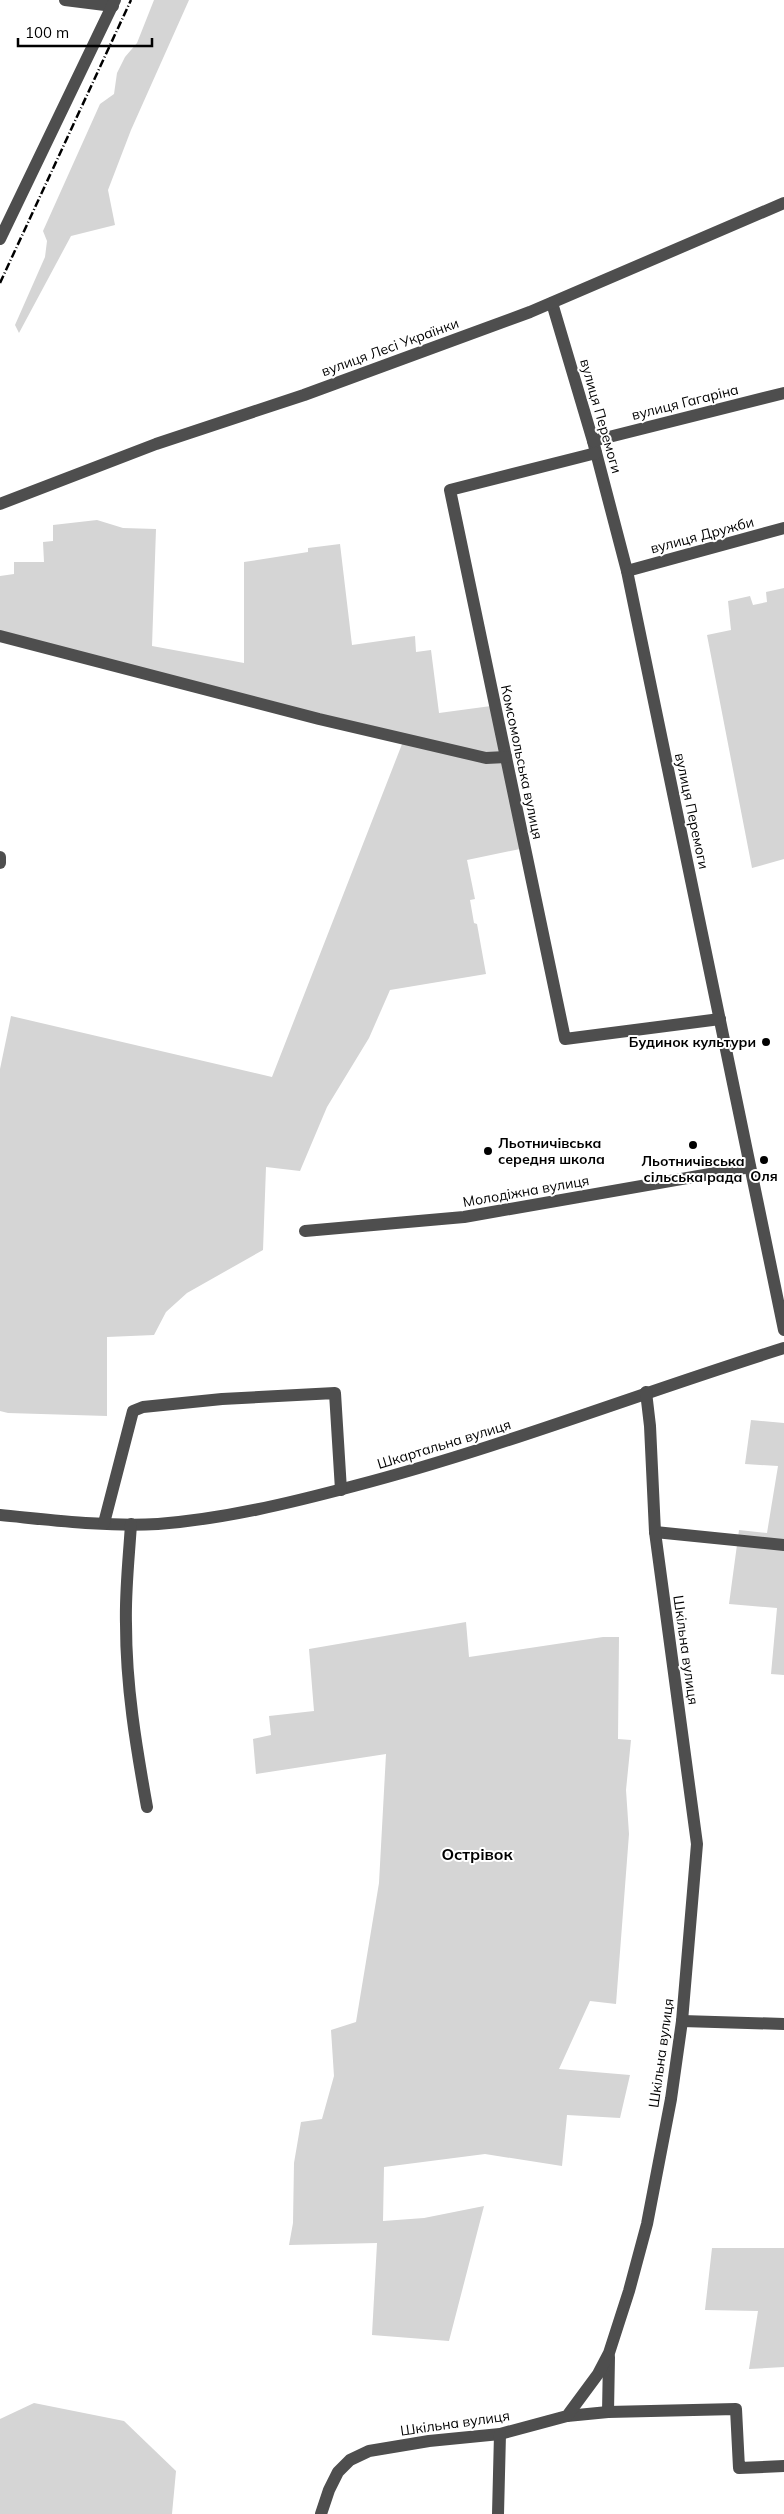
<svg xmlns="http://www.w3.org/2000/svg" width="784" height="2514" font-family="Mulish,sans-serif">
  <style>
    .green { fill: #d5d5d5 }
    .lines { fill: none; stroke-linecap: round; stroke-linejoin: round }
    .minor { stroke: #4e4e4e; stroke-width: 12 }
    .rail { stroke: #000; stroke-width: 2.5; stroke-dasharray: 8 2.5 1 2.5; stroke-linecap: butt }
    .poi-dot { fill: #000; stroke: #fff; stroke-width: 2 }
    .labels { text-anchor: middle; dominant-baseline: central; stroke-width: 4; stroke-linejoin: round; paint-order: stroke }
    .street-label { font-size: 14px; fill: #000; stroke: #fff }
    .poi-label { font-size: 14px; font-weight: bold; fill: #000; stroke: #fff }
    .quarter-label { font-size: 16px; font-weight: bold; fill: #000; stroke: #fff }
  </style>
  <rect width="100%" height="100%" fill="#fff"/>
  <g class="green">
    <polygon points="154,0 189,0 131,130 108,190 115,225 71,236 19,333 15,325 45,257 47,241 43,231 100,104 114,94 117,73 125,57 137,43"/>
    <polygon points="97,520 123,528 156,529 152,646 244,663 244,562 308,552 308,548 340,544 352,645 415,636 416,652 431,650 439,713 491,706 520,849 467,860 475,899 470,900 474,923 477,924 486,974 390,990 369,1038 327,1107 300,1171 266,1167 263,1250 187,1293 166,1312 154,1335 107,1337 107,1416 8,1413 0,1411 0,1069 11,1016 272,1077 404,739 0,636 0,576 14,574 14,562 44,562 43,542 53,541 53,525"/>
    <polygon points="784,588 784,859 752,868 707,635 731,630 728,601 750,596 753,605 767,602 766,592"/>
    <polygon points="751,1420 784,1423 784,1675 771,1674 777,1608 729,1604 739,1530 767,1533 778,1466 745,1464"/>
    <polygon points="466,1622 469,1657 603,1637 619,1637 618,1739 631,1740 626,1790 629,1834 616,2004 590,2001 559,2069 630,2075 620,2118 567,2115 562,2166 485,2154 384,2167 383,2221 424,2218 484,2206 449,2341 372,2335 377,2243 289,2245 293,2223 294,2163 301,2122 322,2119 334,2076 331,2030 356,2022 379,1883 386,1754 256,1774 253,1739 271,1735 269,1716 314,1711 309,1649"/>
    <polygon points="712,2248 784,2248 784,2367 749,2369 758,2311 705,2310"/>
    <polygon points="34,2403 124,2421 176,2471 172,2514 0,2514 0,2419"/>
  </g>
  <g class="lines">
    <g class="minor">
      <polyline points="65,0 113,6"/>
      <polyline points="0,239 115,0"/>
      <polyline points="552,303 593,441 627,571 784,1330"/>
      <polyline points="593,441 784,393"/>
      <polyline points="596,453 450,490 565,1039 720,1019"/>
      <polyline points="0,504 156,444 304,395 530,312 784,203"/>
      <polyline points="627,571 784,528"/>
      <polyline points="0,636 319,719 486,758 506,757"/>
      <polyline points="0,857 0,863"/>
      <polyline points="305,1231 464,1217 750,1167"/>
      <path d="M0,1515c52,5 106,12 158,9 66,-5 132,-21 196,-38 146,-38 286,-93 430,-138"/>
      <polyline points="104,1523 133,1411 143,1407 222,1399 335,1393 341,1490"/>
      <path d="M131,1524c-2,33 -6,67 -5,100 0,62 10,122 21,183"/>
      <polyline points="655,1532 784,1545"/>
      <polyline points="682,2021 784,2024"/>
      <polyline points="608,2412 609,2357"/>
      <polyline points="567,2416 608,2412 736,2409 739,2468 784,2466"/>
      <polyline points="321,2514 329,2490 338,2472 350,2460 369,2451 429,2441 500,2434 567,2416 598,2374 609,2353 629,2291 647,2224 671,2099 682,2021 697,1844 655,1532 650,1426 646,1392"/>
      <polyline points="498,2514 500,2434"/>
    </g>
    <polyline class="rail" points="0,283 131,0"/>
  </g>
  <g class="poi-dot">
    <circle cx="766" cy="1042" r="5"/>
    <circle cx="693" cy="1145" r="5"/>
    <circle cx="488" cy="1151" r="5"/>
    <circle cx="764" cy="1160" r="5"/>
  </g>
  <g class="labels">
    <g class="street-label">
      <text transform="translate(390 347) rotate(-20)">вулиця Лесі Українки</text>
      <text transform="translate(685 402) rotate(-14)">вулиця Гагаріна</text>
      <text transform="translate(601 416) rotate(74)">вулиця Перемоги</text>
      <text transform="translate(702 535) rotate(-15)">вулиця Дружби</text>
      <text transform="translate(522 762) rotate(78)">Комсомольська вулиця</text>
      <text transform="translate(692 811) rotate(78)">вулиця Перемоги</text>
      <text transform="translate(526 1191) rotate(-10)">Молодіжна вулиця</text>
      <text transform="translate(444 1444) rotate(-17)">Шкартальна вулиця</text>
      <text transform="translate(686 1650) rotate(82)">Шкільна вулиця</text>
      <text transform="translate(661 2053) rotate(-82)">Шкільна вулиця</text>
      <text transform="translate(455 2423) rotate(-8)">Шкільна вулиця</text>
    </g>
    <g class="poi-label">
      <text x="756" y="1042" text-anchor="end">Будинок культури</text>
      <text x="498" y="1143" text-anchor="start">Льотничівська<tspan x="498" dy="16">середня школа</tspan></text>
      <text x="693" y="1161">Льотничівська<tspan x="693" dy="16">сільська рада</tspan></text>
      <text x="764" y="1176">Оля</text>
    </g>
    <g class="quarter-label">
      <text x="477" y="1854">Острівок</text>
    </g>
  </g>
  <path d="M18 38v8h134v-8" fill="none" stroke="#000000" stroke-width="2.5"/>
  <text x="25" y="38" font-size="15" fill="#000000" stroke="#ffffff" stroke-width="4" paint-order="stroke">100 m</text>
</svg>
